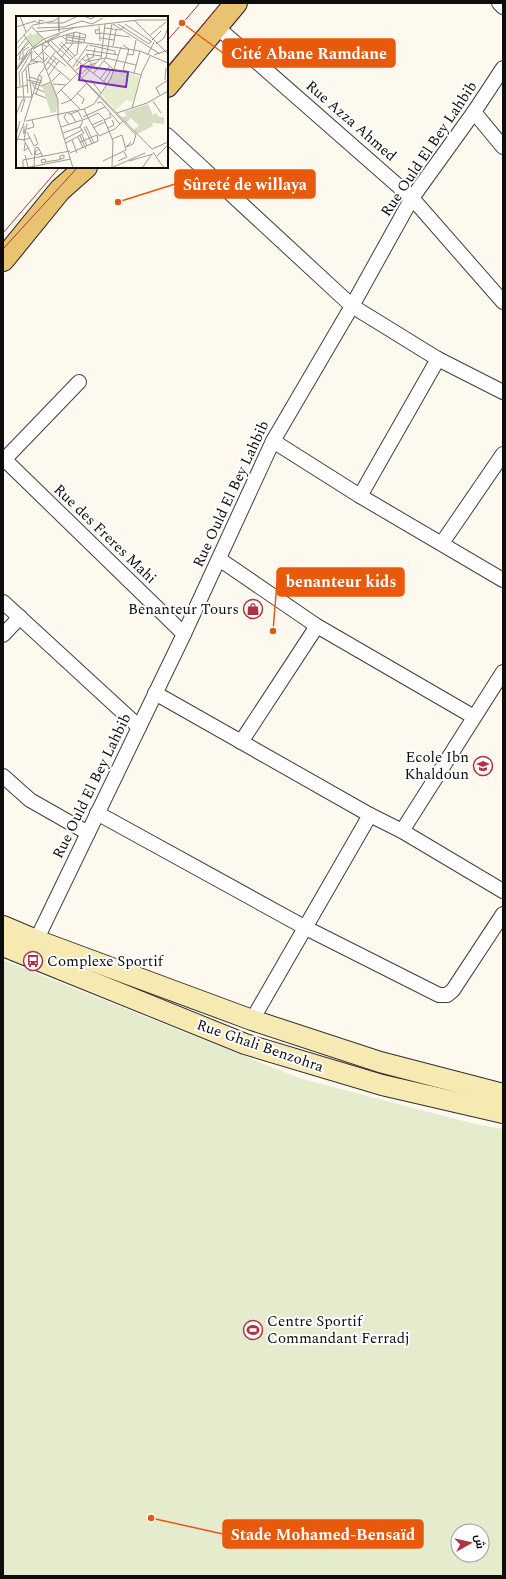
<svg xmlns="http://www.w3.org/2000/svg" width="506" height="1579" font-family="Spectral,Cairo,serif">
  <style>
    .pitch { fill: #e4eccd; fill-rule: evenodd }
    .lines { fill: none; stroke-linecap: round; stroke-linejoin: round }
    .minor-casing { stroke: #404040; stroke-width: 16 }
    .secondary-casing { stroke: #2f2f2f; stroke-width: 22 }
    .primary-casing { stroke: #1e1e1e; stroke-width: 24 }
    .minor { stroke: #fff; stroke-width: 14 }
    .secondary { stroke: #f6e9b1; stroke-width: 20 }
    .primary { stroke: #eac372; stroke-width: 22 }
    .tram { stroke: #ae3443; stroke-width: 1 }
    .labels { text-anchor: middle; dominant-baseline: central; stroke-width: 4; stroke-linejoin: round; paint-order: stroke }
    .street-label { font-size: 15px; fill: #0d0d0d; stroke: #fff }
    .poi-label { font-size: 15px; fill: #0d0d0d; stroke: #fff; text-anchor: end }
    .inset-road { fill: none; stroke: #9d9b95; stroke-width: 1 }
    .view { fill: #7b2cbf; fill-opacity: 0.15; stroke: #7b2cbf; stroke-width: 2 }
    .inset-edge { fill: none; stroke: #0d0d0d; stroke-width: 2 }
    .leader { fill: none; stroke: #e8590c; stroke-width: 1.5 }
    .callout-dot { fill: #e8590c; stroke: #fff; stroke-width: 1.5 }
    .callout { fill: #e8590c; stroke: #e8590c; stroke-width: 1.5 }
    .callout-label { font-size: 16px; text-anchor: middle; font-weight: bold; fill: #fff }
  </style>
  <rect width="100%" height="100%" fill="#fdf9ef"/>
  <path class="pitch" d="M3,960l299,119 173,45 28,5v438l-1,9h-499zM458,1531h24v24h-24z"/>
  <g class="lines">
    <defs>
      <g id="minor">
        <polyline points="499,3 503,7"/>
        <polyline points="217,27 412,198 503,302"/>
        <polyline points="474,112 503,147"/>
        <polyline points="167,135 352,306 438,359 503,392"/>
        <polyline points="273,441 360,496 503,580"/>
        <polyline points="3,458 184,634"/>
        <polyline points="3,461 79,382"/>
        <polyline points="360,496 438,359"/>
        <polyline points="442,543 503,454"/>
        <polyline points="219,559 317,626 474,717"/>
        <polyline points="3,602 139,727"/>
        <polyline points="3,635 20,617"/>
        <polyline points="155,693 370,815 402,831 503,891"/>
        <polyline points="241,742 317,626"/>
        <polyline points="3,776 30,800 88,833"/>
        <polyline points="97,813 306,928 439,995 447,995 453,990 503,914"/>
        <polyline points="402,831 503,672"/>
        <polyline points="33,947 184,634 273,441 352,306 412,198 474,112 503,68"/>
        <polyline points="252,1020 370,815"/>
      </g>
      <g id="secondary">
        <polyline points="3,926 36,940 252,1020 380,1062 503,1094"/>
        <polyline points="3,946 245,1044 382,1085 503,1113"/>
      </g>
      <g id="primary">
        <polyline points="167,86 236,3"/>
        <polyline points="3,260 60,190 86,167"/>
      </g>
    </defs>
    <use href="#minor" class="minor-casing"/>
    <use href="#secondary" class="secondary-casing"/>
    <use href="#primary" class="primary-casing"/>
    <use href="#minor" class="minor"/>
    <use href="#secondary" class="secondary"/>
    <use href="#primary" class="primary"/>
    <g class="tram">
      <polyline points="167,41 200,3"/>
      <polyline points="167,67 221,3"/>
      <polyline points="3,233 60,167"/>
      <polyline points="3,249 78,167"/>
    </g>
  </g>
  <defs>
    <symbol id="shop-ring" viewBox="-11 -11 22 22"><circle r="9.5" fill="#fff" stroke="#ae3443" stroke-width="1.5"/><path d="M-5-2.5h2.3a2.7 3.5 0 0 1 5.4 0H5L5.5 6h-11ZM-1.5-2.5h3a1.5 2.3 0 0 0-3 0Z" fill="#ae3443"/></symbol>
    <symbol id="school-ring" viewBox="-11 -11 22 22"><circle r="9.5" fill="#fff" stroke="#ae3443" stroke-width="1.5"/><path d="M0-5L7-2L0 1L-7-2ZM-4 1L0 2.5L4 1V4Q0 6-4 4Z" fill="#ae3443"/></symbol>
    <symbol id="bus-ring" viewBox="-11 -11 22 22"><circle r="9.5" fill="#fff" stroke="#ae3443" stroke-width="1.5"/><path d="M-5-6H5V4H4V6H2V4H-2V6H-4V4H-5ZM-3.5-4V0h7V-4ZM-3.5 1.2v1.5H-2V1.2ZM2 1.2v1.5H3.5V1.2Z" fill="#ae3443"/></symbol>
    <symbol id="stadium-ring" viewBox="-11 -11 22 22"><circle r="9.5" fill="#fff" stroke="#ae3443" stroke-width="1.5"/><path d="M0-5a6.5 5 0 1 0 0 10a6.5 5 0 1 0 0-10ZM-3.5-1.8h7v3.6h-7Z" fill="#ae3443"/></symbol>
  </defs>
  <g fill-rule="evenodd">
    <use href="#shop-ring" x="242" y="598" width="22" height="22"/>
    <use href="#school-ring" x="472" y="755" width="22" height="22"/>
    <use href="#bus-ring" x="22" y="950" width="22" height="22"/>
    <use href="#stadium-ring" x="242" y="1319" width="22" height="22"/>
  </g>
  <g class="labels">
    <g class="street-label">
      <text transform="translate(351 121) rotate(41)">Rue Azza Ahmed</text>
      <text transform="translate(429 149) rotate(-56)">Rue Ould El Bey Lahbib</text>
      <text transform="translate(231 494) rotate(-65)">Rue Ould El Bey Lahbib</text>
      <text transform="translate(105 534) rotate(44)">Rue des Freres Mahi</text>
      <text transform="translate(92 786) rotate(-64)">Rue Ould El Bey Lahbib</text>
      <text transform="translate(260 1046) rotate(19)">Rue Ghali Benzohra</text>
    </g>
    <g class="poi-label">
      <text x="239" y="609">Benanteur Tours</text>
      <text x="469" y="757">Ecole Ibn<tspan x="469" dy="17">Khaldoun</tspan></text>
      <text x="47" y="961" text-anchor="start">Complexe Sportif</text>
      <text x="267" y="1321" text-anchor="start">Centre Sportif<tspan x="267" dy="17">Commandant Ferradj</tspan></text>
    </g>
  </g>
  <g transform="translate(16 16)">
    <rect width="152" height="152" fill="#fdf9ef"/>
    <path d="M15,16l1,3 6,-2 6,6 -11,8 -7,-9z" fill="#d4e4bc"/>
    <path d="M36,67l6,18 -2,11 -5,1 -9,-27zM132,88l5,11 3,-2 3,4h5v7l-12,-1 1,3 -16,8 -4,-4 6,-4 -8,-8 -5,5 -4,-6 5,-1 -3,-4z" fill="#d6ddc2"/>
    <path d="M99,52l25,9 -7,25 -7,-2 -10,10 -15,-15z" fill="#e4eccd"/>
    <path class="inset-road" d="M4,0l6,16M43,0v16M68,0l7,3 5,-3M42,2l1,13M122,4h30M119,5l33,33M31,7h16l15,-7M97,8l47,30M102,8l31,20 2,-3M109,8l27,18M83,10l1,15M0,11l19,-6 5,3 -1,-4 5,1M16,11l120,122M21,12l27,-1 18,-6 10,3 11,-6M89,12l16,2 3,-4M83,14h-4l1,4 4,-1M21,16l101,-12M84,17l30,4M8,19l10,14M51,19l18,3M46,20l14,-4 10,3 -2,7M133,20l17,-14M51,21l18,3M37,22l-5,5 88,92 -3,9 -7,3 5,-5M84,22l14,2M34,24l21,20M136,24l9,-9M45,26l14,14M50,27h16M0,28l17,-19 21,-4 6,-5M43,28l14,14M140,28l8,-6 4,-10M73,29l26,6v3M107,29l6,4 -6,21 18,5M97,30l3,-16M2,32l8,-10M17,33l9,-5 5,3M70,34l32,5M18,35l9,9M28,36l13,12M42,36l8,-9 1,-9M71,38l2,7 8,9M111,38l6,1 3,-15M132,38l6,-12M138,39l14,-5M1,40l11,-15M37,40l13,10M46,41l10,-13 2,-12M66,42l3,3 8,-4 2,-9M4,43l3,-1v-7l6,-4M15,43l3,1 15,-15M59,43l32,25M85,43l4,-35M3,44l2,-9 8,-8M15,45l13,1 4,-5M88,45l10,9M32,46l23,19M52,46l9,-8 3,-21M29,50l10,-14M60,50l11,-12 14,2M57,51l15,-22M68,51l12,-4M0,53l12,-18 16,-12 32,-12M10,53l2,24M31,54l9,-12M60,54l13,-9 17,-3 30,7M0,55l11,-17M0,55l16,-22 28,-15M118,57l6,-22M65,58l11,-9M77,58l13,-16 6,-34M33,59l10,-14M14,61l12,4M67,61l17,-18M84,63l10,-13M11,64l15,3M75,64l10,13M149,64l1,-12M36,65l9,-9M88,65l6,-9 -2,-3M15,66l10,4 10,-4M16,67l3,5 9,4M37,68l13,1M4,70l-1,-13 13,-22M0,72l12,-3M45,74l20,20M17,77l13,5M61,77l7,6 -2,5M20,78l6,-17 -3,-2M40,79l22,-22M144,79l-4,-7 12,-8M0,81h16l-4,-32 10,-3M8,84l-2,-27 9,-12 1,-10M137,85l8,12M81,87l4,-1 19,22M45,88l10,-4 16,-17M116,92l10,-36 8,-16M68,93l4,9 10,-5 6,6 9,22 -1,26M5,96l4,-13M51,97l4,1 5,8M101,97l30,-10 21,-12M50,98l-2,3 5,8M55,98l7,-3 4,8M0,99l6,-15h2M67,101l22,-10M88,104l7,-3 -2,-4M10,105l58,-12 10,-5 17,-26 10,-31M8,106l15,-47 6,-8M11,108l-3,16 8,15M76,109l11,-5M8,110v8v-5M70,110l8,17M45,111l27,-9 11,18 16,-7 8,-8M68,111l8,17M77,112l12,-6M92,112l6,-3 -2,-5M11,113l7,-2 -2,-7M11,116l7,14 4,-2 -4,-10M47,117l17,-6M66,119l5,11M0,120l4,-15M64,120l6,13M62,121l5,11M2,123l6,1 6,-2M49,123l17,-9M56,124l5,13M64,126l17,-7M0,127l8,-20M9,127l-1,8 4,-3M50,127l18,-10 -4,-6 3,-7M23,133l-4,3 1,3 5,-2M136,133l16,-7M137,136l11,16M54,137l28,-12 -1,-6M9,139l3,12M141,140l11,-11M87,145l23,-11 -4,-15 -10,4M102,145l9,-4 -3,-5M113,145l24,-7M30,146l-1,-3 -4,1 1,3 4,-1 5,-1 7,-1 6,-2v-3l-4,1v3M18,151l1,-19 3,-1 5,10M7,152v-8l47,-9M9,152l46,-9M57,152l-15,-50v-18l-14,-36 -2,-20 19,-8 6,4 73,11 28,12M95,152l34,-15M126,152l10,-14"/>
    <path class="view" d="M65,50l47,6 -2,15 -47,-7z"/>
    <rect width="152" height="152" class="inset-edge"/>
  </g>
  <path class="leader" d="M182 23L223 53M118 202L175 184M273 631L277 582M151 1518L223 1534"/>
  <g class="callout-dot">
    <circle cx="182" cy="23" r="4"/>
    <circle cx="118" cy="202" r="4"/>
    <circle cx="273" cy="631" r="4"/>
    <circle cx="151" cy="1518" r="4"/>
  </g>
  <g class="callout">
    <rect x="223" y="39" width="172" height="28" rx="4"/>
    <rect x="175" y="170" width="140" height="28" rx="4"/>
    <rect x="277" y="568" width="127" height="28" rx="4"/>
    <rect x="223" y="1520" width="200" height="28" rx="4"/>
  </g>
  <g class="callout-label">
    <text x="309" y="59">Cité Abane Ramdane</text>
    <text x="245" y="190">Sûreté de willaya</text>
    <text x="341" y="587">benanteur kids</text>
    <text x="323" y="1540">Stade Mohamed-Bensaïd</text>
  </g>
  <rect width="506" height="1579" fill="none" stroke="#0d0d0d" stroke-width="8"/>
  <g transform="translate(470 1543) rotate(82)"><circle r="19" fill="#ffffff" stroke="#9e9e9e"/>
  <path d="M0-3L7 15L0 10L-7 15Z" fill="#ae3443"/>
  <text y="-6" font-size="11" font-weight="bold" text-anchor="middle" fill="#0d0d0d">ش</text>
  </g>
</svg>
